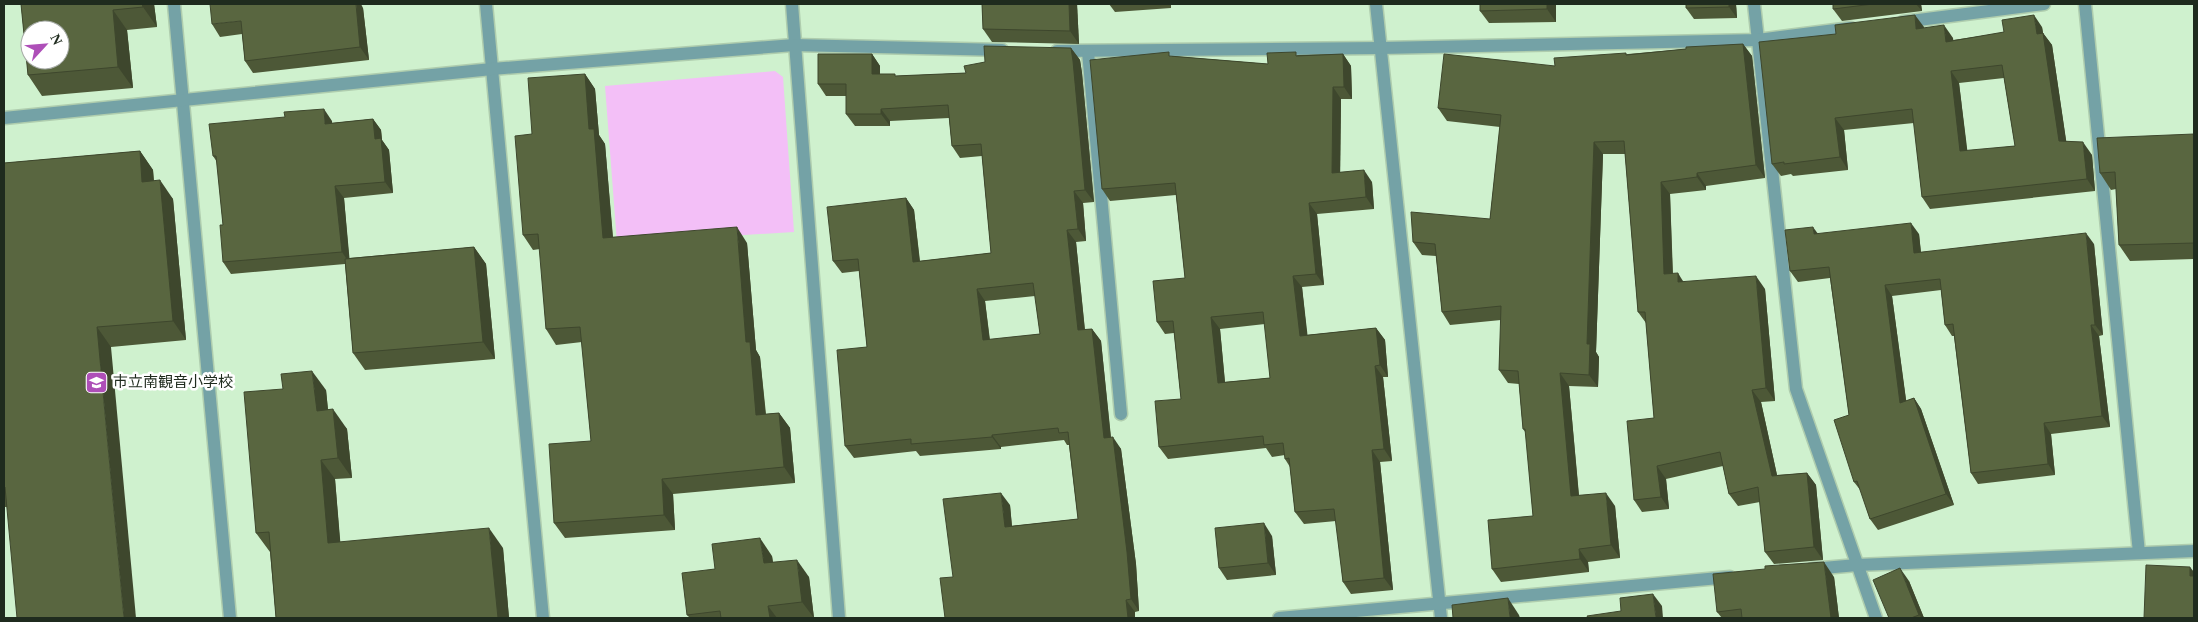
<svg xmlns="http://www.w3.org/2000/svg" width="2198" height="622" font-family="'Times New Roman','Noto Sans JP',serif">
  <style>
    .green { fill: #f3bff7 }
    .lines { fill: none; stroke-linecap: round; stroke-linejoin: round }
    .minor-casing { stroke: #afcdae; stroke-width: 15 }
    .minor { stroke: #74a2a6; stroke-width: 12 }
    .wall { fill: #4d5837; fill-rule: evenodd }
    .shaded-wall { fill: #3e472d }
    .building { fill: #596640; stroke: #3e472d; fill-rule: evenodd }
    .labels { text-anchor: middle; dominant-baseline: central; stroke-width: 5; stroke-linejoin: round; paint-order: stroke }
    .poi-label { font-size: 15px; fill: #1f2b1e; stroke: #fff; text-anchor: start }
  </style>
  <rect width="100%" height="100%" fill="#cff1ce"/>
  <polygon class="green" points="775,71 783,77 794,232 617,243 605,86"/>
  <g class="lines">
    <defs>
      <g id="minor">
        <polyline points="174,4 230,618"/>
        <polyline points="486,4 543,618"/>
        <polyline points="792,4 839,618"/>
        <polyline points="1376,4 1441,618"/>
        <polyline points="1754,4 1796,389 1876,618"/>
        <polyline points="2085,4 2139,553"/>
        <polyline points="1903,22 2044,4"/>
        <polyline points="1057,51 1381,48 1758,40 1851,28"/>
        <polyline points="1088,52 1121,414"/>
        <polyline points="4,118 492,69 794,45 1002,50"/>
        <polyline points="1812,569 1857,565 2194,551"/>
        <polyline points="1279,618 1730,577"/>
      </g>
    </defs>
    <use href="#minor" class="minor-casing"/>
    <use href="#minor" class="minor"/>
  </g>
  <g class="wall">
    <polygon points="21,4 154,4 157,27 127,30 133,88 42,96 28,75"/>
    <polygon points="982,4 1077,4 1079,44 992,42 983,29"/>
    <polygon points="1109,4 1171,4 1171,8 1115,12"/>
    <polygon points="1480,4 1556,4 1556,22 1489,23 1480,11"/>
    <polygon points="1686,4 1736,4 1737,18 1694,19 1686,8"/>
    <polygon points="1833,4 1921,4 1922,11 1842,21 1833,9"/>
    <polygon points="363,8 369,60 253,73 245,61 242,34 220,37 212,24"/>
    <path d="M2042,27l1,6 9,12 14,96 26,14 3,36 -165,18 -8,-12 -8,-74 -70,7 4,40 -55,6 -2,-2 -10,2 -9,-12 152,-136 29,10v2zM2004,78l11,68 -48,5 -8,-68z"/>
    <polygon points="1743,44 1752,56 1765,178 1706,186 1706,190 1670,194 1673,274 1684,282 1765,289 1775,401 1761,402 1777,475 1807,473 1816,485 1823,560 1774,564 1765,552 1760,502 1738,506 1729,494 1723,466 1666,479 1669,509 1642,512 1634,500 1654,418 1646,323 1638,312 1625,154 1603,154 1596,352 1599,357 1598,387 1569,386 1579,495 1615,506 1620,558 1588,562 1589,572 1501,582 1492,569 1533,516 1526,433 1523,429 1519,384 1508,383 1499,370 1501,320 1450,325 1442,312 1436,256 1422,255 1413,242 1490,219 1500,127 1447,121 1438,108 1555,66 1628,54"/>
    <path d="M1071,48l9,12 2,13 12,129 -11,1 3,38 -10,1 9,88 7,-1 9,12 10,96 10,12 15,115 3,47 -4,1v6h-190l8,-41 57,-72 2,21 66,-7 -9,-74h-2l-3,-5 -63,7v2l-81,7 -4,-5 -62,7 -9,-12 22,-99 -8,-76 -17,2 -9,-12 73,-63 8,12 6,51 71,-8 -9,-97 -22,2 -8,-12 -3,-28 -59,3v5h-35l-9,-12v-18h-20l-8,-12 54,-30 8,12v8l16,2 70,-3zM1035,296l5,38 -50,6 -5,-39z"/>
    <path d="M1343,54l8,12 1,33h-11l-1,73 32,10 2,27 -57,5 7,71 -22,2 5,48 69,-7 9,12 3,37h-5l9,84 -12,1 13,128 -42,4 -8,-12 -7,-61 -32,3 -9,-12 -5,-45 -5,-8v-4l-13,2 -6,-9 -98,11 -9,-12 22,-48 -7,-66 -9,1 -8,-12 28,-44 -9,-83 -66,6 -8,-12 70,-133 96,8 30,-9zM1265,324l5,54 -45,4 -5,-53z"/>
    <polygon points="585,74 595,89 599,135 605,144 613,237 747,243 756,350 760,357 766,414 779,413 790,428 795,483 673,494 675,530 565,538 554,523 591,441 582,342 556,345 546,329 540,249 533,250 523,235 532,134"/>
    <polygon points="373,119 381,130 382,140 389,150 393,193 344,198 349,258 474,247 486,264 495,359 365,370 353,353 345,264 231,274 223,262 223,225 217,162 213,156 332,121 332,123"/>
    <polygon points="2194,134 2194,259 2130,261 2119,245 2116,189 2111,190 2100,173"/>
    <polygon points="140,151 153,170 154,181 173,199 186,340 111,347 7,507 4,507 4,163"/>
    <polygon points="1818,234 1919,234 1921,252 2094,244 2103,335 2099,336 2110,427 2051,434 2055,475 1978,484 1971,473 1954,336 1952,336 1945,325 1941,290 1892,296 1906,401 1914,398 1921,409 1954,505 1878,530 1870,519 1861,491 1854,482 1849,415 1830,278 1798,282 1790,271"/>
    <polygon points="283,389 326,390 328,410 347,429 352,478 335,479 340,542 503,548 509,618 276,618 270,552 256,533"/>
    <polygon points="1272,536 1276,575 1227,580 1219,568"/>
    <polygon points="772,556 773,562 809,577 814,618 690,618 687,615 715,569"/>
    <polygon points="1834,577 1839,618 1722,618 1717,612"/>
    <polygon points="1909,581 1924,618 1889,618"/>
  </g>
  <g class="shaded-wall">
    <polygon points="142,4 154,4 157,27 143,7"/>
    <polygon points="356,4 361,4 363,8 369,60 360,47"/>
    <polygon points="1069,4 1077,4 1079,44 1070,31"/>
    <polygon points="1547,4 1556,4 1556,22 1547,9"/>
    <polygon points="1729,4 1736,4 1737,18 1729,7"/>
    <polygon points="1916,4 1921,4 1922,11"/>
    <polygon points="113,10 127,30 133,88 118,67"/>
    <polygon points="1915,15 1924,27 1925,41 1916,29"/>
    <polygon points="2034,15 2042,27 2043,33 2052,45 2068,153 2059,141 2037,34"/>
    <polygon points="1944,25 1953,38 1955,54 1946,42"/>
    <polygon points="1743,44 1752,56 1765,178 1756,165"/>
    <polygon points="1071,48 1080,60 1082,73 1094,202 1085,190"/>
    <polygon points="872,54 880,66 880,86 872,74"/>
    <polygon points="1343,54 1351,66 1352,99 1344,87"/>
    <polygon points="1951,71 1959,83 1969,164 1960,151"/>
    <polygon points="585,74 595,89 599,135 605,144 614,253 603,238 589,129"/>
    <polygon points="1333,87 1341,99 1340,185 1332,173"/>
    <polygon points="324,109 332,121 333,135 325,124"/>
    <polygon points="881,109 890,121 890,126 881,114"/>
    <polygon points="1835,118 1844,130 1848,170 1840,157"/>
    <polygon points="373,119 381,130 382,140 389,150 393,193 385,182 375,139"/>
    <polygon points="1594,142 1603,154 1596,352 1599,357 1598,387 1589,375 1587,344"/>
    <polygon points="2083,142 2092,155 2095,191 2087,179"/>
    <polygon points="140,151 153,170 155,201 142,182"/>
    <polygon points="1364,170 1372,182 1374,209 1366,197"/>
    <polygon points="1697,173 1706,186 1706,190 1697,177"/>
    <polygon points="160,180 173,199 186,340 173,321"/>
    <polygon points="1661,182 1670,194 1673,287 1664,274"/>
    <polygon points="335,186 344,198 350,264 342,252"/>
    <polygon points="1074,191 1083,203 1086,241 1078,229"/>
    <polygon points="906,198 914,210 921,274 913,262"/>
    <polygon points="1309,203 1317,214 1324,285 1316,274"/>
    <polygon points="1911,223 1919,234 1922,264 1914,253"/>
    <polygon points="737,227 747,243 756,350 760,357 767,430 756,415 746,342"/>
    <polygon points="1813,227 1821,238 1814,234"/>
    <polygon points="1067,230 1076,242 1086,342 1078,330"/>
    <polygon points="2086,233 2094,244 2103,335 2095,325"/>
    <polygon points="474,247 486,264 495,359 483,342"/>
    <polygon points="1678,273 1686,286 1678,282"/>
    <polygon points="1293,276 1302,287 1309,348 1300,336"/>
    <polygon points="1756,276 1765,289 1775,401 1766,388"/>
    <polygon points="1885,285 1892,296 1908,414 1900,403"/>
    <polygon points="977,289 985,301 991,352 983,340"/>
    <polygon points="1211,317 1220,329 1226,394 1218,383"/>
    <polygon points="2091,325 2099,336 2110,427 2102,416"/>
    <polygon points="97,327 111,347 136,618 124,618"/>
    <polygon points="1376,328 1385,340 1388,377 1380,365"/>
    <polygon points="1092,329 1101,341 1112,450 1104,438"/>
    <polygon points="1375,366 1383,377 1392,461 1384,449"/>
    <polygon points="312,371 326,390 330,430 317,411"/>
    <polygon points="1560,373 1569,386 1580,509 1571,496"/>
    <polygon points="1752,390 1761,402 1780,489 1772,476"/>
    <polygon points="1914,398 1921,409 1954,505 1946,494"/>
    <polygon points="333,409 347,429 352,478 338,458"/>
    <polygon points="779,413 790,428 795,483 784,467"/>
    <polygon points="2044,423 2051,434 2055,475 2048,464"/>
    <polygon points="992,435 1001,447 1001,449 992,437"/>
    <polygon points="1113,437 1121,449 1136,564 1139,611 1131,599"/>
    <polygon points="1372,450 1380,462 1393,590 1384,578"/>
    <polygon points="321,460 335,479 342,562 328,543"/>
    <polygon points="1657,466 1666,479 1669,509 1661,497"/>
    <polygon points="1807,473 1816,485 1823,560 1814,547"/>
    <polygon points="662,479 673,494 675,530 664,515"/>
    <polygon points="1001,493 1010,505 1013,539 1005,527"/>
    <polygon points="1606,493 1615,506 1620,558 1611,545"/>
    <polygon points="1264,523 1272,536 1276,575 1268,563"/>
    <polygon points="489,528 503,548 509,618 498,618"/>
    <polygon points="760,538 772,556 775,580 764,563"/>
    <polygon points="1579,549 1588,562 1589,572 1580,559"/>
    <polygon points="797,560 809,577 814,618 802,602"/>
    <polygon points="1824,562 1834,577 1839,618 1831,618"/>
    <polygon points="2190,567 2194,572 2194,583 2190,576"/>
    <polygon points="1900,568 1909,581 1924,618 1922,618 1919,615"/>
    <polygon points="1653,594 1662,606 1663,618 1656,618"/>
    <polygon points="1508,598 1519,615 1520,618 1510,618"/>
    <polygon points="1126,600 1135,612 1135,618 1128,618"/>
    <polygon points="768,606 777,618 770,618"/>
  </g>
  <g class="building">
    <path d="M21,4h121l1,3 -30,3 5,57 -90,8zM30,30h30v30h-30z"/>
    <polygon points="210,4 356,4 360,47 245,61 241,21 212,24"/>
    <polygon points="982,4 1069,4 1070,31 983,29"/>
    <polygon points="1480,4 1547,4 1547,9 1480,11"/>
    <polygon points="1686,4 1729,4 1729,7 1686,8"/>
    <polygon points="1833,4 1873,4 1833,9"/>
    <path d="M1915,15l1,14 28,-4 2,17 58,-10 -2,-12 32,-5 3,19 6,-1 16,108 24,1 4,37 -165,18 -10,-88 -77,9 5,39 -56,7v-2l-12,2 -13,-122 77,-8 -1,-9zM2002,65l13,81 -55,5 -9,-80z"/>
    <polygon points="1743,44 1756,165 1697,173 1697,177 1661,182 1664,274 1678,273 1678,282 1756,276 1766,388 1752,390 1772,476 1807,473 1814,547 1765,552 1758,487 1729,494 1720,452 1657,466 1661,497 1634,500 1627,421 1654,418 1645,312 1638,312 1624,141 1594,142 1587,344 1590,344 1589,375 1560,373 1571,496 1606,493 1611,545 1579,549 1580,559 1492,569 1488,520 1533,516 1525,429 1523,429 1518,371 1499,370 1501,306 1442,312 1435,244 1413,242 1411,212 1490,219 1501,115 1438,108 1444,54 1555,66 1554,58 1626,53 1626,55 1686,49 1686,47"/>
    <path d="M984,46l87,2 2,13 12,129 -11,1 4,38 -11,1 11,100 14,-1 12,109 9,-1 14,115 4,47 -5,1 2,18h-183l-5,-40 13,-1 -10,-78 58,-6 4,34 73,-8 -10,-87 -9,1 -1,-5 -66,7v2l-81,7v-5l-66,7 -8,-96 30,-3 -9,-88 -25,2 -6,-54 79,-9 7,64 78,-9 -10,-109 -29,2 -4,-41 -67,4v5h-35v-30h-28v-30h54v20h23v2l71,-3 -2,-7 21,-4zM1033,283l7,51 -57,6 -6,-51z"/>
    <path d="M1169,52v4l99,8 -1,-11 29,-1v4l47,-2 1,33h-11l-1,86 32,-3 2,27 -57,6 7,71 -23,2 7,60 76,-8 4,37 -5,1 9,83 -12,1 12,128 -41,4 -9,-73 -39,3 -6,-54 -4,1 -2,-16 -19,2 -1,-9 -104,11 -4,-46 26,-2 -8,-78 -16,1 -4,-41 32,-3 -10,-95 -73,6 -12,-129zM1263,312l7,66 -52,5 -7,-66z"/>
    <polygon points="585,74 589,129 594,129 603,238 737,227 746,342 750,342 756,415 779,413 784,467 662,479 664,515 554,523 549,444 591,441 580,327 546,329 538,234 523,235 515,136 532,134 528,78"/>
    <polygon points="324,109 325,124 373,119 375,139 381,138 385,182 335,186 342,252 223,262 220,225 223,225 216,156 213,156 209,124 285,117 284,112"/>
    <polygon points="2194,134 2194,243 2119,245 2115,172 2100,173 2097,138"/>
    <polygon points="140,151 142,182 160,180 173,321 97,327 124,618 17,618 5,487 4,487 4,163"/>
    <polygon points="1911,223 1914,253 2086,233 2095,325 2091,325 2102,416 2044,423 2048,464 1971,473 1953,324 1945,325 1940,279 1885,285 1900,403 1914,398 1946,494 1870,519 1857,481 1854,482 1834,420 1849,415 1829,267 1790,271 1785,230 1813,227 1814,234"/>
    <polygon points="474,247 483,342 353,353 345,259"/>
    <polygon points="312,371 317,411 333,409 338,458 321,460 328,543 489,528 498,618 276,618 269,532 256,533 244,392 283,389 281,374"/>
    <polygon points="1264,523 1268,563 1219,568 1215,528"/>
    <polygon points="760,538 764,563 797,560 802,602 768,606 770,618 721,618 720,611 687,615 682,573 715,569 712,544"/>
    <polygon points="1824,562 1831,618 1742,618 1741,609 1717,612 1713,574 1765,569 1765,566"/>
    <polygon points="2146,565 2190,567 2190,576 2194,576 2194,618 2144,618"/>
    <polygon points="1900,568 1919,615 1911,618 1889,618 1873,580"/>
    <polygon points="1653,594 1656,618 1588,618 1587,616 1621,611 1620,598"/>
    <polygon points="1508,598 1510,618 1453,618 1452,605"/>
  </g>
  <defs>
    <symbol id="school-square" viewBox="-11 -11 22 22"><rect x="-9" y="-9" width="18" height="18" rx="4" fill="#ae4fb8" stroke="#fff"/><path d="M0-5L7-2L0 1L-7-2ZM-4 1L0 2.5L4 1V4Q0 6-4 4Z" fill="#fff"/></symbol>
  </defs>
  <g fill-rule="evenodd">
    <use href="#school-square" x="84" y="370" width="25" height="25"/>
  </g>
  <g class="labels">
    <g class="poi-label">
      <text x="113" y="382">市立南観音小学校</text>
    </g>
  </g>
  <rect width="2198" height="622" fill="none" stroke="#1f2b1e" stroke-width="10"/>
  <g transform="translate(45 45) rotate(64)"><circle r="24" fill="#ffffff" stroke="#a5aaa5"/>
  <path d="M0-4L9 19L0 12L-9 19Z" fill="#ae4fb8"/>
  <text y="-8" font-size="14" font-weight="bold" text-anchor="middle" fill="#1f2b1e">N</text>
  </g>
</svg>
